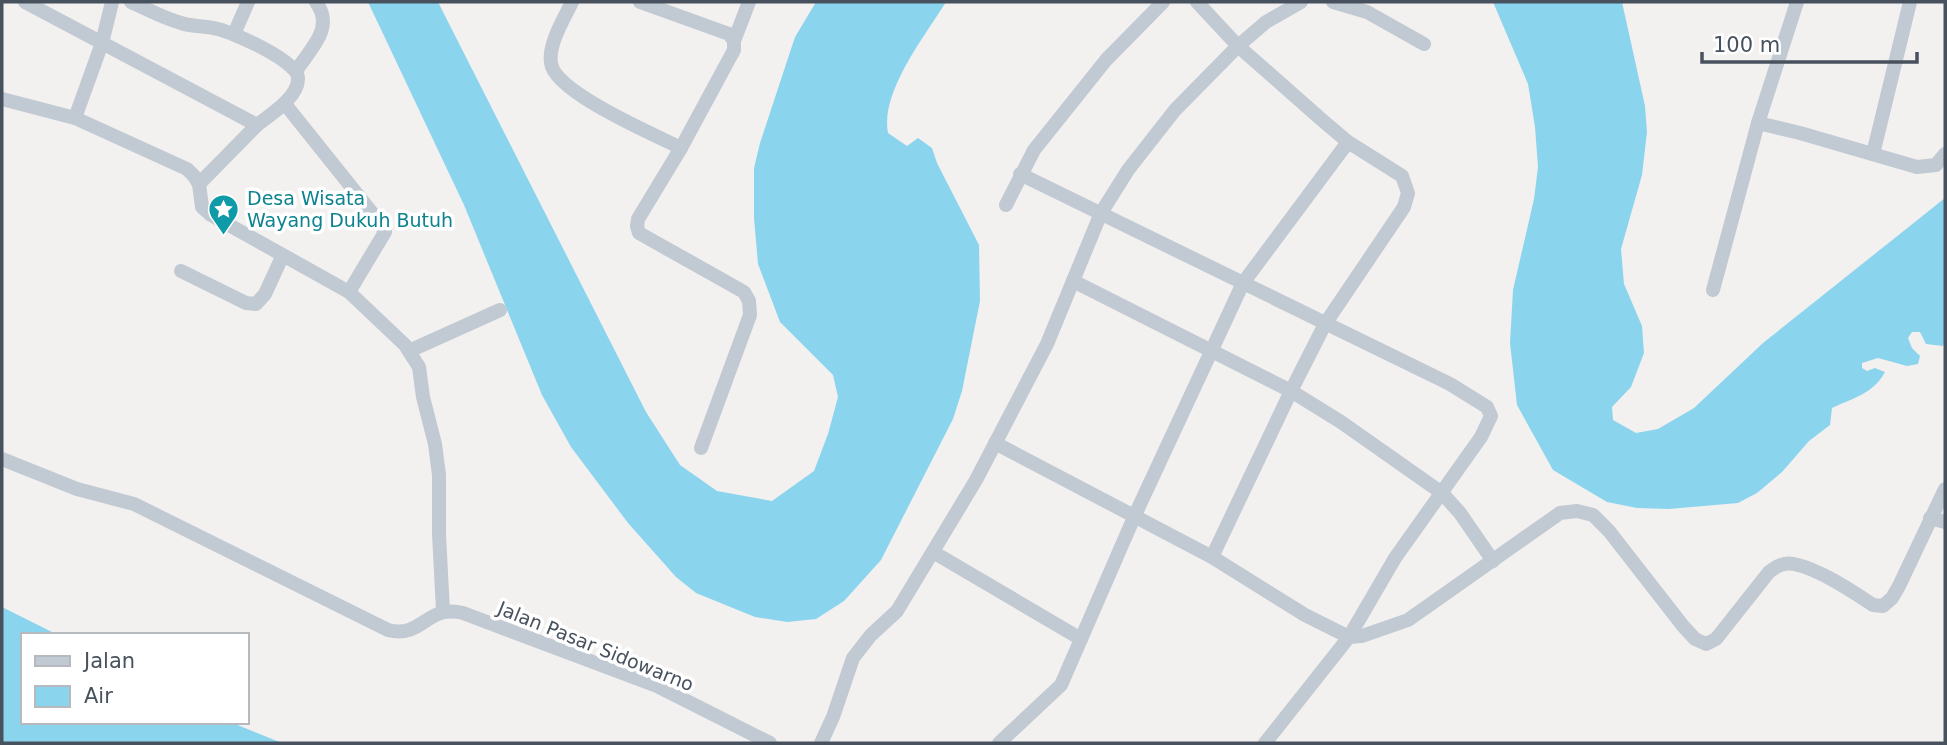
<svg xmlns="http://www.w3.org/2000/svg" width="1947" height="745" font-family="'DejaVu Sans',sans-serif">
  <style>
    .water { fill: #8bd4ee }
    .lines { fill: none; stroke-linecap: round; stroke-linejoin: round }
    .street { stroke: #c1cad2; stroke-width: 14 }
    .labels { text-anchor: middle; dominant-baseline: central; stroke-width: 7; stroke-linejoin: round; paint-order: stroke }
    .culture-label { font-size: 19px; fill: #0d838f; stroke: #fff; text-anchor: start }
    .street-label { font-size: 19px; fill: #48525e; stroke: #fff }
  </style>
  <rect width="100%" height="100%" fill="#f3f0f0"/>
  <g class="water">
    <path d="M368,2h70l208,410 34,53 37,26 55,10 42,-30 14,-37 10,-37 -5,-22 -53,-53 -22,-58 -4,-46v-50l6,-25 35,-106 21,-35h130c-21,34 -66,90 -58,131l19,13 11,-8 14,10 5,15 42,82 1,56 -18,90 -9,28 -72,141 -37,41 -28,18 -29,3 -32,-5 -59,-24 -20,-16 -48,-54 -57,-76 -29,-52 -78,-190z"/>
    <path d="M1493,2h129l23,104 2,26 -5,43 -21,74 3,35 18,42 2,27 -13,34 -19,20 1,13 23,13 22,-4 36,-21 69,-65 182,-145v143l-2,5 -17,-2 -6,-12h-8l-4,6 4,10 8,8 -2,8 -11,2 -29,-8 -16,5v5l5,3 8,-3 10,4c-12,22 -32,26 -53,36l-2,17 -21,16 -27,31 -25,21 -19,10 -69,6 -32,-1 -30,-6 -54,-32 -36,-65 -7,-62 3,-53 21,-91 4,-32 -3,-40 -7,-43z"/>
    <polygon points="2,607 58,635 23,635 23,722 230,722 282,743 2,743"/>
  </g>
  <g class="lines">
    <g class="street">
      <polyline points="25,2 257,125 199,184 202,207 211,215 349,292 405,345 419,367 423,397 435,444 439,475 439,534 443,611"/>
      <path d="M131,2c16,7 32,16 50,21 12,4 25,3 37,6 16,4 80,32 80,49 1,19 -28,37 -41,47"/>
      <path d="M572,2c-8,17 -24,42 -21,61 3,29 104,72 130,85"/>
      <polyline points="640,2 729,34 734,41 734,50 681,148 638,219 637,226 639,233 744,292 749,301 750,315 701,448"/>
      <polyline points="1197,2 1238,46 1322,120 1348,142 1402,176 1408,193 1404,207 1325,324 1291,391 1212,557"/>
      <polyline points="1333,2 1367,12 1424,44"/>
      <polyline points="234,34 248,2"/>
      <polyline points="734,41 749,2"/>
      <path d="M296,71c15,-23 39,-43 20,-69"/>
      <polyline points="2,99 75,118 187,169 194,176 199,184"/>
      <polyline points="285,104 381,224 385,232 349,292"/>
      <polyline points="75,118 102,43 112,2"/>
      <polyline points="1758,123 1800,133 1917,167 1936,165 1945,154"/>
      <polyline points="1873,154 1910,2"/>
      <polyline points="1020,174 1450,384 1487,407 1491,416 1481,437 1395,558 1349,637 1265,743"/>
      <polyline points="1006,205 1034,150 1106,60 1163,2"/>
      <polyline points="181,271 246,303 256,304 265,294 282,257"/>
      <polyline points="1073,281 1291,391 1341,422 1442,493 1460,513 1493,561"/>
      <polyline points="1713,290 1758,123 1797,2"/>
      <polyline points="409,351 500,310"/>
      <path d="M995,443l217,114 93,58 44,22 13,-1 46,-16 152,-107 17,-2 16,4 16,16 74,95 12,13 11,5 10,-5 53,-67c8,-6 15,-10 25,-8 25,5 58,27 79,41l10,1 9,-8 7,-12 46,-97"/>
      <path d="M2,459l75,30 57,15 254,126c35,9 38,-26 75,-17l194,73 113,57"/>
      <polyline points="1930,518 1945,522"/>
      <polyline points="933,552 1081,639"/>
      <polyline points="821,743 833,717 853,658 871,635 897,611 976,480 1047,344 1101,213 1128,170 1175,110 1238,46 1266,22 1301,2"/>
      <polyline points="999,743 1061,685 1135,515 1243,283 1348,142"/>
    </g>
  </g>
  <defs>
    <symbol id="sight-pin" viewBox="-11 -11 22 30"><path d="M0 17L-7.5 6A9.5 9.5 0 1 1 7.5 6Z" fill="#0f9aa8" stroke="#fff"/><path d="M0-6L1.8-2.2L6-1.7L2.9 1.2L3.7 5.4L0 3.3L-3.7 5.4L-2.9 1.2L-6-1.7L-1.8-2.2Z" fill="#fff"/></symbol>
  </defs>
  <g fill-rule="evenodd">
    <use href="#sight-pin" x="206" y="192" width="35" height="47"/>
  </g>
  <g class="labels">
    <g class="culture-label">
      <text x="247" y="198">Desa Wisata<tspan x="247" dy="22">Wayang Dukuh Butuh</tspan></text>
    </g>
    <g class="street-label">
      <text transform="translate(596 646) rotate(22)">Jalan Pasar Sidowarno</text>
    </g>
  </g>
  <rect width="1947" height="745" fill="none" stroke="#48525e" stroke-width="7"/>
  <rect x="21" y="633" width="228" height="91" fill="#ffffff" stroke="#b6babf" stroke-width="2"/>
  <rect x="35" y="656" width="35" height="10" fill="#c1cad2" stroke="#b6babf" stroke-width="2"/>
  <text x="84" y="668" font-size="21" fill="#48525e">Jalan</text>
  <rect x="35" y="686" width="35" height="21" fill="#8bd4ee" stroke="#b6babf" stroke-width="2"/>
  <text x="84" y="703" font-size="21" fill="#48525e">Air</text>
  <path d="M1702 52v10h215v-10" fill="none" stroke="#48525e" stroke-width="3.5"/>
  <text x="1713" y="52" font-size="21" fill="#48525e" stroke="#ffffff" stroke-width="5" paint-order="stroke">100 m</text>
</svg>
